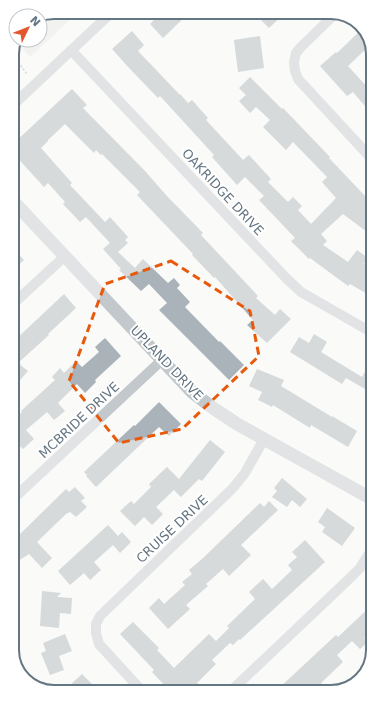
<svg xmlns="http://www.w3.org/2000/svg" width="385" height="704" font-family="'DejaVu Sans',sans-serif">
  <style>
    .built { fill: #e8e9e9 }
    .building { fill: #aab3b9 }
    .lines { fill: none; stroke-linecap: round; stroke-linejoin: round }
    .path { stroke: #bbbfc2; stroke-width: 2; stroke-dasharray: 2 2; stroke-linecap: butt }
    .minor { stroke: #c3c8cc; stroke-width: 10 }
    .tertiary { stroke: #c3c8cc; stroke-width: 13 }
    .marked { fill: none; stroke: #e8590c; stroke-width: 3; stroke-dasharray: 8 5; stroke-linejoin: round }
    .labels { text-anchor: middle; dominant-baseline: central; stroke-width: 4; stroke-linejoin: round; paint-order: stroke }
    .street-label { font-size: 13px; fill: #657683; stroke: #fff }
    .rim { fill: none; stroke: #657683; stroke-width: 2 }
  </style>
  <rect width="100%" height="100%" fill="#fafaf8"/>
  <polygon class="built" points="54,12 78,12 30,57 16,42 17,40 40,40 40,18"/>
  <g class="building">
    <polygon points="162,12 190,12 163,38 150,24"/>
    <polygon points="253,12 286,12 269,28"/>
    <polygon points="363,28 370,38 370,45 348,66 370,90 370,112 353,92 347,96 320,66 336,52 337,53"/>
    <polygon points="132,31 144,45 138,51 180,95 180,94 188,103 192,100 208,118 206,120 243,160 249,155 271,179 268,182 288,202 293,197 302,206 298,210 311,224 336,198 322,182 327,177 293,142 286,150 263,127 270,120 256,107 250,113 239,101 246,95 239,88 250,77 282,109 283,108 330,157 329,158 365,196 371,189 371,235 343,214 321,234 327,241 323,245 348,262 357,250 368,258 364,264 371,267 371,296 350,284 348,286 310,258 309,259 291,241 295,238 259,200 264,196 245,177 237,185 212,157 214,155 160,96 158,98 130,69 112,49"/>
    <polygon points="260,36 264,68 238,72 234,40"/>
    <polygon points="72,89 87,105 83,108 145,171 166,195 203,233 201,235 258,296 256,298 275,315 280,309 291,319 267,343 247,325 253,320 215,277 214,278 192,255 193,254 137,195 140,192 102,154 101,155 96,150 94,153 65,124 48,140 48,141 41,148 72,183 70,185 105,222 110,217 128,237 125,240 128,243 118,252 135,268 143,259 168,283 174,278 180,285 177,288 190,302 185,307 219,342 220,341 244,365 229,380 159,310 167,303 149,284 141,291 119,270 121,269 103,249 110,243 86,217 80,222 63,204 65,202 48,183 44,187 13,153 13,144"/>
    <polygon points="13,248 24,260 13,270"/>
    <polygon points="64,294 76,308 48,334 49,335 18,363 28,371 14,387 14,341"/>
    <polygon points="314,334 327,342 321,352 362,377 371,360 372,393 346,378 342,384 290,352 299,337 309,343"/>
    <polygon points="105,338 121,356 95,380 96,382 85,393 77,384 58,403 65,411 54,420 47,412 26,430 34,439 23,449 14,440 14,420 22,412 21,411 55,380 52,377 60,368 64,373 76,361 82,367 99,352 95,347"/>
    <polygon points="257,369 284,380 281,386 332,417 332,416 357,431 348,447 311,425 310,428 273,405 272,407 258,400 262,392 249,386"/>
    <polygon points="159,402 181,424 169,436 159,427 96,487 86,476 87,475 84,472 134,425 135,426"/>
    <polygon points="210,440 225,452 202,481 199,479 181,497 174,490 156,507 163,514 152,525 144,517 135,526 120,511 131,501 134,504 151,487 149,484 167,467 179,479"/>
    <polygon points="282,478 307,499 300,507 292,500 287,507 272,497 277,491 274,488"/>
    <polygon points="75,487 85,498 81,501 87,507 76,517 70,512 66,514 37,542 52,558 42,568 29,554 15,563 15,539 66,489 69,492"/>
    <polygon points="269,501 278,510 241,545 251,555 229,576 223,569 206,584 208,586 186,605 190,609 168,629 149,608 159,598 164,604 185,585 182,582 192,574 189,570 202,559 260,503 264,507"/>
    <polygon points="327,508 355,528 342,546 322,532 325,527 318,522"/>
    <polygon points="108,525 118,536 122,532 131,542 120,553 113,545 94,562 101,570 90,580 84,573 70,585 58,571"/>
    <polygon points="305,540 325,562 240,640 239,639 233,645 230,643 212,660 216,664 197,683 204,690 170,691 152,672 154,670 120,634 133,622 159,648 157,650 174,668 209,634 216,641 229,628 227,626 255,599 249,592 263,579 272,589 292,570 288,565 297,557 292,552"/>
    <polygon points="42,591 61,593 57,597 72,598 71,614 60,613 59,628 40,626"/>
    <polygon points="373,604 373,630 364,638 368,642 360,649 352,641 337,655 343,662 321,683 327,689 278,689 336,635 338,637"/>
    <polygon points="65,634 72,651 59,656 64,670 50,675 41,653 46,651 43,643"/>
    <polygon points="82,674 99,691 74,692 69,686"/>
  </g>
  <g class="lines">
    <polyline class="path" points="12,52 15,58 27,74"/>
    <g class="minor">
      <polyline points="336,13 301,47 296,53 294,62 295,71 298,79 370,157"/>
      <polyline points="71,50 287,279 301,292 371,332"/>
      <polyline points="12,106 112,12"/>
      <polyline points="13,304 65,256"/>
      <polyline points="14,498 162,360"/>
      <polyline points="232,690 349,579 360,568 372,549"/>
      <polyline points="142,691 99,644 96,633 96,624 100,616 233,488 245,473 264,439"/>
    </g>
    <polyline class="tertiary" points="13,201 192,392 213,408 237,424 372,499"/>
  </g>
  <path d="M0 0H385V704H0ZM171,261l79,50 9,45 -77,73 -63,14 -50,-62 36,-97z" fill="#fafaf8" fill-opacity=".55" fill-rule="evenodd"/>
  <path class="marked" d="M171,261l79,50 9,45 -77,73 -63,14 -50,-62 36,-97z"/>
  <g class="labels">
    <g class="street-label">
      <text transform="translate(223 192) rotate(47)">OAKRIDGE DRIVE</text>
      <text transform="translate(167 363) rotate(46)">UPLAND DRIVE</text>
      <text transform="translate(79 420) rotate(-43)">MCBRIDE DRIVE</text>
      <text transform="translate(172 529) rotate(-43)">CRUISE DRIVE</text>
    </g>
  </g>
  <path d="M0 0H385V704H0ZM54 19H331A35 35 0 0 1 366 54V650A35 35 0 0 1 331 685H54A35 35 0 0 1 19 650V54A35 35 0 0 1 54 19Z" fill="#fff" fill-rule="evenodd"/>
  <path class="rim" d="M54 19H331A35 35 0 0 1 366 54V650A35 35 0 0 1 331 685H54A35 35 0 0 1 19 650V54A35 35 0 0 1 54 19Z"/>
  <g transform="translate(28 28) rotate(47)"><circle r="19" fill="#ffffff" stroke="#c1c8cd"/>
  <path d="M0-3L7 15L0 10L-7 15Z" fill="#e4572e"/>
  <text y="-6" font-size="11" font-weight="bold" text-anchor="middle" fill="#657683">N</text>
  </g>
</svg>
